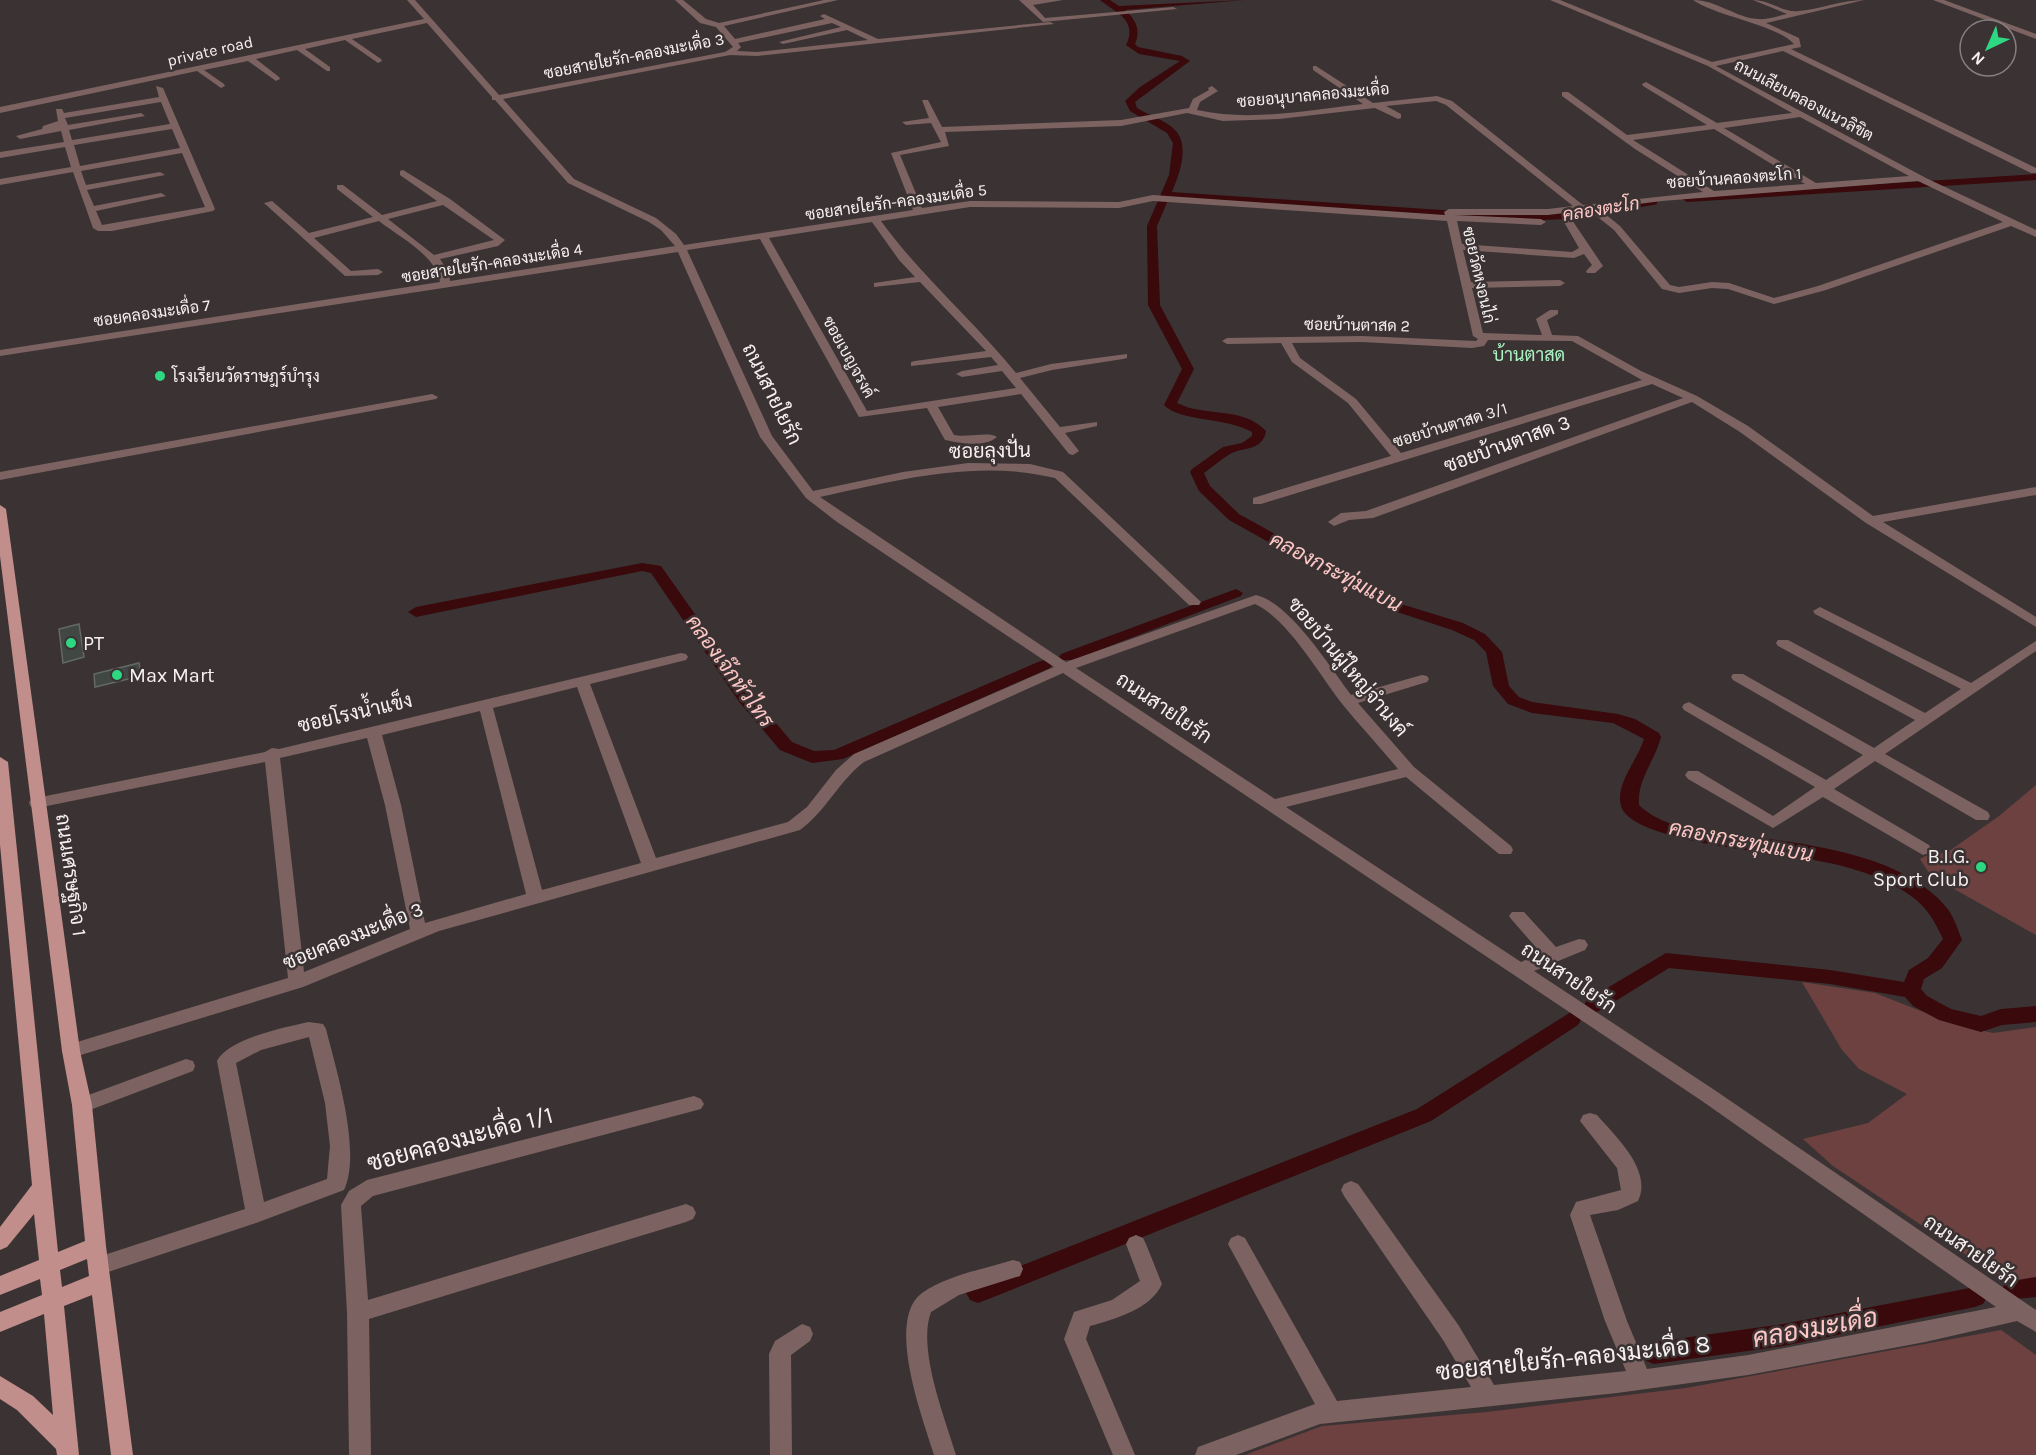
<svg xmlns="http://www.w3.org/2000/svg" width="2036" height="1455" font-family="Karla,Sarabun,sans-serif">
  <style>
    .green { fill: #6d4140 }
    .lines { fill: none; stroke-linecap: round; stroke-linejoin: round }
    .canal { fill: #39090c; fill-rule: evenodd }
    .building { fill: #414743; stroke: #636a65; stroke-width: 1.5 }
    .minor { fill: #7c6361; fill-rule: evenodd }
    .major { fill: #c18e8b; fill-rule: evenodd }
    .poi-dot { fill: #2ed883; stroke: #3b3333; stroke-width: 2 }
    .labels { text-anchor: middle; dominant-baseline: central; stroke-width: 5; stroke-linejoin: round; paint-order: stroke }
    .far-street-label { font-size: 16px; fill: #f6f1f1; stroke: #3b3333 }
    .far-poi-label { font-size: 16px; fill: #f6f1f1; stroke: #3b3333; text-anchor: start }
    .far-water-label { font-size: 18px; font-style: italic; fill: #ffc8c6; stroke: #3b3333 }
    .far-quarter-label { font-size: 18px; fill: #a8f3c2; stroke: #3b3333 }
    .street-label { font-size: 20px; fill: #f6f1f1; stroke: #3b3333 }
    .poi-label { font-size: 20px; fill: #f6f1f1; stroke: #3b3333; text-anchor: start }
    .water-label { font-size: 21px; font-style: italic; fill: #ffc8c6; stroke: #3b3333 }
    .near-street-label { font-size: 24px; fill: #f6f1f1; stroke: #3b3333 }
    .near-water-label { font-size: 26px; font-style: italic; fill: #ffc8c6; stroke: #3b3333 }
  </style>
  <rect width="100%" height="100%" fill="#3b3333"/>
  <g class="green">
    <polygon points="2036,785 2036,935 1931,876 1920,859 1936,851 1945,854 1999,816"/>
    <polygon points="1802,982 1875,993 1954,1024 1993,1033 2036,1027 2036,1279 2008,1283 1833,1166 1803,1139 1868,1123 1907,1094 1859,1069 1842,1050"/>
    <polygon points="2001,1330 2036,1355 2036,1455 1245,1455 1322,1426 1487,1412 1686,1388"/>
  </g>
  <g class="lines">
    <g class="canal">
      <path d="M1100,0h10l9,6 126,-6 -120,10c11,10 16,20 10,34l3,3 44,9 8,5 -55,41 2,6c11,7 28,12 37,21 17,16 5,46 -2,63l345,23 50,-2 90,-13v4l-4,1 -86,14 -50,2 -348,-23 -12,28 3,79 34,64 -17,34c27,14 66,3 89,28 -3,19 -20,16 -34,22 -10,5 -19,14 -28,20l6,13 29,28 162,90 62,19 22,11 17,18 7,34 10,11 13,5 86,12 17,5 24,14 2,4c-6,24 -24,42 -22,68 23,22 54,24 85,28 69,10 175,17 222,74 8,9 12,23 16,33l-20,28 -18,11 -3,10 6,7 24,13 30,7 20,-7 35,-3v16l-34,3 -21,7 -42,-12 -26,-14 -8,-9 -75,-13 -161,-16 -68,42 -7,3 -7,-3 -3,-5 3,-5 79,-47 164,17 74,12 5,-12 19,-12 15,-19c-8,-17 -16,-32 -32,-43 -27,-20 -64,-30 -97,-36 -35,-7 -183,-18 -193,-54 -6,-23 17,-46 23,-67l-31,-16 -81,-10 -24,-9 -15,-18 -7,-34 -12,-12 -22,-10 -61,-20 -162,-90 -30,-29 -9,-19 2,-3 31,-22 19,-4 10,-7v-4c-26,-15 -72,-10 -88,-27l18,-36 -34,-64 -1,-79 22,-51 4,-32 -6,-10 -37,-22 -5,-10 15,-14 40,-26 -41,-7 -13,-9c12,-25 -10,-32 -26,-45z"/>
      <polygon points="2036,174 2036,180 1687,202 1682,199 1687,196"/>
      <polygon points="642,563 661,566 752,695 792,742 814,751 834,750 1038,662 1044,660 1052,665 1050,668 843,759 812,763 780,750 740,703 651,573 642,571 416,617 408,612 416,607"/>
      <polygon points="1236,589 1243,593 1241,596 1073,660 1061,660 1059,657 1061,654"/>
      <polygon points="1571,1012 1578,1015 1581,1020 1578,1025 1431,1121 986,1300 978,1303 970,1300 966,1293 970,1286 1417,1109"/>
      <polygon points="2036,1277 2036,1297 2014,1299 2006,1296 2002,1289 2006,1282"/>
      <polygon points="1975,1287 1983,1290 1987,1297 1983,1304 1975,1307 1783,1346 1654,1364 1646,1361 1642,1353 1646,1345 1654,1342 1783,1324"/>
    </g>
  </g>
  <g class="building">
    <polygon points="79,624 84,657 63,663 59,629"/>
    <polygon points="139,663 141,676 95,687 94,674"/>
  </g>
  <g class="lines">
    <g class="minor">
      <path d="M407,0h8l84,95 226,-43 8,-5 -17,-20 -16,-4 -25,-23h8l23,19 13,4 105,-23h14l-114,26 11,13 90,-20 -5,-3 4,-2 54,25 172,-17 4,2 -297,32 -27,-1 -227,44 71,80 82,39 20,16 8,11 229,-35 -22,-57 50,-11 -10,-19 -25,2 -4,-3 27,-4 -7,-18h6l14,27 179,-7 68,-12 4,-9 16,-9 -1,-2 4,-2 6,5 -18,11 -3,8c54,12 112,0 166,-6l-50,-34v-4h3l57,37 64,-7 15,5 131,104 120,-13 -68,-43 -73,-53v-4h6l59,43 80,-10 -64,-39 -1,-2 4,-2 71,41 75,-10 -84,-47 -158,-66h10l152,62 82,-18c-19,-20 -76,-27 -101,-44 24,0 43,18 65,19 10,1 20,-3 29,-5l-34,-14c16,0 31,13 46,11 22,-2 42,-11 65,-11l-98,23 33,15 2,9 -10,2 245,119v5h-5l-248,-122 -67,15 210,112 110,52v7l-25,-11 -185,64 -52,14 -46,-15 -16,-1 -33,5 -17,-4 -48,-59 -25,-20 -41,5h-93l86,4 5,3 -5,3 -84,-4 5,23 110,8 7,-4 -15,-26 8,-2 31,46 -8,7h-8l-1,-2 6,-6 -8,-11 -10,4 -111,-8 8,32 89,-2 5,3 -5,3 -88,2 11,45 59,2 -6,-16 14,-9h8v4l-11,6 5,15 26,1 63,35 56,25 51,30 125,90 163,-29v8l-153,27 153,95v10l-170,-104 -126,-91 -48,-30 -319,116 -24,2 -15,6 -6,-4 13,-9 25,-2 317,-113 -31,-14 -391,120h-8v-6l138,-42 -43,-53 -56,-41 -11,-19 -54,1 -5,-3 5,-3 135,-2 114,5 2,-2 -5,-3 -26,-115 -294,-20 -34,7 -149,-1 -89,14c40,55 92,99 135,152l35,-9 76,-10v4l-4,1 -71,11 -32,8 40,49 37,-5v4l-32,7 14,18 -6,4 -4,-1 -48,-60 -83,13 16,28c12,3 35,-4 43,2 -13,11 -37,6 -52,3l-18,-32 -68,9 -99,-178 -73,11 85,186 41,55 90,-19 65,-9 62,1 33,8 138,130 -2,3h-10l-134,-127c-79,-19 -157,2 -235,19l246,165 190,-67c34,8 74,72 95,100l71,-20 5,1 2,3 -2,3 -69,21 56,64 97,79 2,4 -2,4h-12l-93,-77 -120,30 235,155 20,-9 -29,-33 -3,-4 3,-4h12l32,35 23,-8 6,1 3,5 -3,5 -51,21 182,120 320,219v22l-19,-11 -92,21 -177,33 -131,18 -297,31 -84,31h-41l3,-8 117,-43 -87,-160 3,-6 7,-3 7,3 92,163 134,-14 -28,-47 -99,-144 -3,-6 3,-6 7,-3 7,3 101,142 35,59 132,-14 -21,-50 -35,-106 6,-13 45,-12 -4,-22 -37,-47 3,-6 7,-2 7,2c18,21 56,55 41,86l-20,9 -28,5 37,106 20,48 101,-14 248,-48 -294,-206 -639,-428 -199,89c-25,19 -38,49 -64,68l-361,101 -136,56 -232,71 -7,-2 -2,-5 2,-5 224,-68 -23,-216 -228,46 -6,-1 -2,-4 2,-4 234,-47 7,-4 7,1 402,-96 5,1 2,3 -2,3 -96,24 66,174 132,-36 19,-15 29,-37 18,-16 200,-87 -217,-145 -31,-24 -46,-61 -82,-185 -678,104v-6l440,-68c-4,-27 -41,-45 -61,-61l-65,17 37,33 27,-2 5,3 -5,3 -33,1 -81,-73 8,-2 37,32 64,-16 -36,-28v-4h6l39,30 55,-14 -37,-26v-4l3,-1 47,29 55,41 -7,6 -58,13 9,14 1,8 225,-35 -14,-16 -12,-8 -81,-39 -73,-83h-3v-3l-65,-74 -75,16 29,20 1,2 -4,2 -33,-23 -40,9 25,18v4h-3l-30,-21 -41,9 23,18 1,2 -4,2 -28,-20 -44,9 20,14 1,2 -4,2 -24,-17 -197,42v-6l424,-88zM832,23l9,4 -62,15 4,2 64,-14 21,10 -111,12 -20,-1 4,-4 -3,-4zM1436,101l10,4 127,101 -25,3h-99l-5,3 1,3 -292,-20 -34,7 -149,-1 -48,7 -22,-53 49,-9 -4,-14 176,-6 66,-13 36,8 56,-2 96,-11 23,11 3,-1v-4l-15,-8zM1800,117l109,59 -93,7 -92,-55zM1714,129l91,55 -91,7 -81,-51zM1918,181l85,41 -185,64 -44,12 -45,-15 -17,-1 -33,5 -9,-2 -50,-59 -21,-17 63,-8zM443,205l51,35 -60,15 -46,-36zM872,222l27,38 16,17 -41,6v4l46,-5 66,69 -71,10 -4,1v4l80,-9 7,8 -36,6 -6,3 6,3 40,-6 14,17 -149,23 -98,-173zM1488,340l84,1 70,39 -241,73 -45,-54 -56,-41 -8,-15 70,-1 110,6 12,-2zM1255,604c33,15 65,72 88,101 18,22 37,42 55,64l-123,30 -199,-131zM577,687l64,176 -99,27 -49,-182zM480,711l46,183 -101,29 -24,-118 -19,-70zM367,738l18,67 25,124 -106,43 -24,-214z"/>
      <polygon points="1019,0 1063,0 1033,5 1045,18 1173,7 1177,9 1043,22"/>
      <polygon points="1933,0 1944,0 2036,34 2036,39"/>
      <path d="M156,86l7,2 52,121 -2,2 -101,20h-14l-5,-3 -20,-56 -73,13v-6l71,-12 -6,-20 -65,11v-6l64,-10 -3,-11 -41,8 -4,-3 26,-7 1,-3 15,-5 -2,-12h6l2,4 95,-16zM161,102l9,22 -98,16 -3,-10 76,-14 -4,-3 -73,12 -3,-7zM172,129l8,19 -100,18 -6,-21zM182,153l23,54 -103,18 -6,-14 70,-15 -5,-3 -67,13 -7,-16 78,-15 -5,-3 -74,13 -5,-14z"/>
      <polygon points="432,394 438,397 436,399 0,480 0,472"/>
      <polygon points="1820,607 1971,683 2036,641 2036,651 1885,754 1988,812 1990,816 1988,820 1976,820 1875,761 1834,789 1929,845 1931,849 1929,853 1923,855 1823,797 1773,828 1688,779 1685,775 1688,771 1698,771 1773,816 1815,787 1684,710 1682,707 1684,704 1689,702 1826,780 1863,755 1733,680 1731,677 1733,674 1743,674 1874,748 1915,720 1778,646 1776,643 1778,640 1788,640 1925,713 1961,689 1815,614 1813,611"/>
      <path d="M309,1022l14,2 3,5c10,40 36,123 18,161l-88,33 -157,52 -7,-2 -3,-7 3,-7 153,-50 -28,-148c11,-22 68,-34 92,-39zM309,1037l16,66 5,43 -3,33 -63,23 -28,-139 25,-13z"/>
      <polygon points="186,1059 193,1061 195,1066 193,1071 82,1113 75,1110 72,1105 75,1100"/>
      <polygon points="694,1096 701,1099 704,1104 701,1109 373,1196 361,1206 368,1300 686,1204 693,1207 696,1213 693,1219 686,1222 369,1319 371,1455 349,1455 347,1313 341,1205 349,1191 367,1180"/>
      <path d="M1136,1235l7,3 3,6 16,40c-11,25 -47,35 -72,42l-4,13 49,116h-22l-49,-116 10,-27 38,-12 28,-19 -14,-37 3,-6z"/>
      <path d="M1013,1260l7,2 3,7 -3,7 -61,19 -28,17c-14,37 14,106 25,143h-22c-11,-36 -49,-135 -12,-162 26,-18 62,-24 91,-33z"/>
      <polygon points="802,1324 810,1327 813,1334 810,1341 791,1355 792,1455 770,1455 769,1354 775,1341"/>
    </g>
    <path class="major" d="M0,505l6,4 74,542 12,54 14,141 27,209h-22l-19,-160 -28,11 15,149h-22l-1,-6 -39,-39 -17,-11v-23l33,20 20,19 -9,-101 -44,18v-20l42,-17 -2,-16 -40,16v-19l39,-16 -5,-46 -27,33 -7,3v-23l32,-42 -32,-340v-88l8,5 50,490 27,-11 -13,-136 -10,-54 -62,-495zM87,1259l2,17 -27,11 -2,-17z"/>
  </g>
  <g class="poi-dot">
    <circle cx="160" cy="376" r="6"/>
    <circle cx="71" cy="643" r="6"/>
    <circle cx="117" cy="675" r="6"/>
    <circle cx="1981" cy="867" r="6"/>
  </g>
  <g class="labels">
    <g class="far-street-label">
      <text transform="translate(210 51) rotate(-13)">private road</text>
      <text transform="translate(634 56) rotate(-11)">ซอยสายใยรัก-คลองมะเดื่อ 3</text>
      <text transform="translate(1313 95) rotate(-5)">ซอยอนุบาลคลองมะเดื่อ</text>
      <text transform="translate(1804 100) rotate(28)">ถนนเลียบคลองแนวลิขิต</text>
      <text transform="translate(1734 178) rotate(-4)">ซอยบ้านคลองตะโก 1</text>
      <text transform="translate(896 202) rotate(-8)">ซอยสายใยรัก-คลองมะเดื่อ 5</text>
      <text transform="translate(492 263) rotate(-9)">ซอยสายใยรัก-คลองมะเดื่อ 4</text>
      <text transform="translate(1479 275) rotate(77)">ซอยวัดหงอนไก่</text>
      <text transform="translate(152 313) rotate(-8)">ซอยคลองมะเดื่อ 7</text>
      <text transform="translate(1357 325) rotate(1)">ซอยบ้านตาสด 2</text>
      <text transform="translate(849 357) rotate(61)">ซอยเบญจรงค์</text>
      <text transform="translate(1450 425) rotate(-17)">ซอยบ้านตาสด 3/1</text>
    </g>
    <g class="far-poi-label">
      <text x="172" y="376">โรงเรียนวัดราษฎร์บํารุง</text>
    </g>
    <g class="far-water-label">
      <text transform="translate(1601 209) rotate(-9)">คลองตะโก</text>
    </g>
    <g class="far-quarter-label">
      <text x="1529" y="355">บ้านตาสด</text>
    </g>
    <g class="street-label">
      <text transform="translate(772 394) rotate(64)">ถนนสายใยรัก</text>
      <text transform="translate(1507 444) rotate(-20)">ซอยบ้านตาสด 3</text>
      <text transform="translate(990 451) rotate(-1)">ซอยลุงปั่น</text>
      <text transform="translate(1348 667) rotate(50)">ซอยบ้านผู้ใหญ่จำนงค์</text>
      <text transform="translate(1164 708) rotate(34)">ถนนสายใยรัก</text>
      <text transform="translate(355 713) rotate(-13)">ซอยโรงน้ำแข็ง</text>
      <text transform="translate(71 875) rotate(82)">ถนนเศรษฐกิจ 1</text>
      <text transform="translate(353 936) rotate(-22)">ซอยคลองมะเดื่อ 3</text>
      <text transform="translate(1569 978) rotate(34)">ถนนสายใยรัก</text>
      <text transform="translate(1971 1251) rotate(35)">ถนนสายใยรัก</text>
    </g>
    <g class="poi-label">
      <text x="83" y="643">PT</text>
      <text x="129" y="675">Max Mart</text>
      <text x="1969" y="856" text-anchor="end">B.I.G.<tspan x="1969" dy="23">Sport Club</tspan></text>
    </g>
    <g class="water-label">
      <text transform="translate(1336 572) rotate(28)">คลองกระทุ่มแบน</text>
      <text transform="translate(730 671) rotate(54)">คลองเจ๊กหัวไทร</text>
      <text transform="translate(1741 841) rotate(11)">คลองกระทุ่มแบน</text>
    </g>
    <g class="near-street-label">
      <text transform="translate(460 1139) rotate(-15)">ซอยคลองมะเดื่อ 1/1</text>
      <text transform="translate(1573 1358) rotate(-6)">ซอยสายใยรัก-คลองมะเดื่อ 8</text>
    </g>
    <g class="near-water-label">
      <text transform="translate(1815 1328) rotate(-10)">คลองมะเดื่อ</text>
    </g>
  </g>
  <g transform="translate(1988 48) rotate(224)"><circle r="28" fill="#3b3333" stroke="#867f7f" stroke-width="1.5"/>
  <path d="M0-4.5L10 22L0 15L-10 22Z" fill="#2ed883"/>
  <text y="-9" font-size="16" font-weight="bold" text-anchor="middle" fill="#f6f1f1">N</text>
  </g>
</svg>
